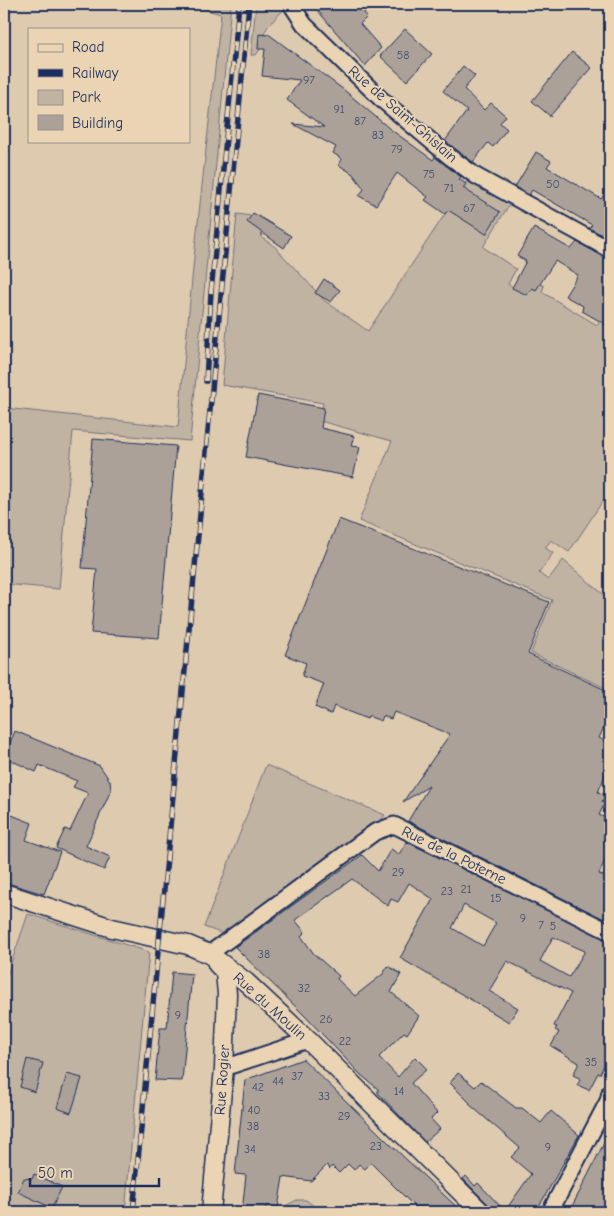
<svg xmlns="http://www.w3.org/2000/svg" width="614" height="1216" font-family="'Comic Neue',sans-serif">
  <style>
    .green { fill: #c1b3a2; stroke: #6e7180 }
    .building { fill: #aba199; stroke: #1b2f5e; fill-rule: evenodd }
    .lines { fill: none; stroke-linecap: round; stroke-linejoin: round }
    .minor-casing { stroke: #1b2f5e; stroke-width: 19 }
    .tertiary-casing { stroke: #1b2f5e; stroke-width: 21 }
    .minor { stroke: #ead4b3; stroke-width: 15 }
    .tertiary { stroke: #ead4b3; stroke-width: 18 }
    .rail-casing { stroke: #1b2f5e; stroke-width: 5.5 }
    .rail { stroke: #ead4b3; stroke-width: 4; stroke-dasharray: 11; stroke-linecap: butt }
    .labels { text-anchor: middle; dominant-baseline: central; stroke-width: 4; stroke-linejoin: round; paint-order: stroke }
    .number-label { font-size: 12px; fill: #3f4c6d }
    .street-label { font-size: 15px; fill: #1b2f5e; stroke: #ead4b3 }
  </style>
  <rect width="100%" height="100%" fill="#decaae"/>
  <filter id="ink" filterUnits="userSpaceOnUse"><feTurbulence type="fractalNoise" baseFrequency=".02" numOctaves="2"/><feDisplacementMap in="SourceGraphic" scale="10" xChannelSelector="R" yChannelSelector="G"/><feConvolveMatrix kernelMatrix="1 2 1 2 8 2 1 2 1" color-interpolation-filters="sRGB"/></filter>
  <g filter="url(#ink)">
    <g class="green">
      <polygon points="185,4 231,4 190,441 73,431 59,589 4,584 4,408 178,427 194,258 221,14"/>
      <polygon points="256,4 289,4 269,25 258,42 263,45 256,55 251,55"/>
      <polygon points="472,173 514,197 483,247 516,269 508,284 519,290 527,276 544,286 542,292 597,325 602,317 610,323 610,490 569,552 551,540 545,548 553,553 539,573 548,580 563,560 610,600 610,690 531,653 552,600 359,521 392,441 320,421 323,403 222,385 237,214 259,217 262,238 274,246 325,301 368,331"/>
      <polygon points="266,765 385,815 376,826 226,935 204,927"/>
      <polygon points="28,914 149,952 125,1212 4,1212 4,984"/>
      <polygon points="297,1200 306,1200 322,1212 281,1212 287,1205"/>
    </g>
    <g class="building">
      <polygon points="312,4 373,4 364,13 367,17 360,24 381,48 365,66"/>
      <polygon points="405,29 432,54 407,81 380,56"/>
      <polygon points="267,33 344,90 390,129 433,160 435,157 461,177 459,179 466,184 463,188 500,212 486,234 448,210 445,214 425,200 428,197 397,173 376,205 359,196 364,189 353,174 339,165 342,159 333,153 336,147 293,124 324,127 287,100 300,80 262,76 265,49 258,49 259,34 267,35"/>
      <polygon points="572,52 592,68 550,116 532,101"/>
      <polygon points="463,66 475,76 464,89 484,110 491,103 506,116 500,123 507,129 493,147 488,143 473,162 445,141 467,111 443,91"/>
      <polygon points="536,152 551,161 547,167 601,199 610,186 610,239 589,228 592,225 532,190 529,195 515,187"/>
      <polygon points="253,213 291,236 284,248 247,222"/>
      <polygon points="534,228 571,249 577,242 610,259 610,327 582,311 583,306 565,296 578,275 555,261 536,290 532,288 527,295 512,288 526,261 517,256"/>
      <polygon points="324,279 340,290 331,302 315,293"/>
      <polygon points="258,395 324,408 321,428 354,436 351,446 360,447 353,477 246,457"/>
      <polygon points="93,439 176,446 159,638 91,633 97,569 82,568"/>
      <polygon points="339,519 549,602 528,654 610,692 610,714 599,738 610,744 610,764 598,792 605,795 602,802 605,803 599,815 610,820 610,848 599,874 610,879 610,922 408,821 429,786 403,802 450,734 394,712 391,719 383,716 381,721 368,716 367,719 334,706 331,714 315,707 324,684 302,676 306,663 285,655"/>
      <polygon points="15,731 100,766 110,781 111,790 86,846 110,857 104,870 56,848 65,829 70,831 88,793 73,787 77,781 39,765 36,772 4,757"/>
      <polygon points="4,812 32,823 26,840 60,852 44,894 4,882"/>
      <path d="M407,842l203,99v100l-3,9 3,1 -10,23 -2,-1 -9,17 -12,-5 4,-6 -8,-4 6,-12 -28,-17 8,-14 -4,-2 2,-3 -3,-1 17,-33 -64,-32 -18,30 29,17 -9,14 -109,-64 33,-59 -24,-16 -11,19 -7,-3 -3,7 -36,-27 -57,41 10,12 -4,4 13,18 25,22 -2,3 18,17 28,-22 5,-8 13,8 -10,18 28,24 -12,18 -3,-2 -25,25 19,20 17,-20 12,12 -16,14 26,30 -6,6 9,10 -15,13 -47,-49v-4l-17,-14 -57,-60 -69,-68 127,-92 16,16 13,-22 8,5zM464,905l32,18 -13,23 -31,-18zM553,937l32,14 -16,26 -29,-16z"/>
      <polygon points="172,972 192,974 182,1081 155,1080 160,1028 167,1028"/>
      <polygon points="27,1059 43,1063 35,1092 20,1087"/>
      <polygon points="303,1059 389,1143 462,1212 420,1212 371,1163 365,1169 359,1164 354,1170 348,1164 339,1173 332,1166 330,1169 327,1165 311,1181 283,1177 278,1208 266,1206 266,1212 242,1212 246,1175 235,1174 245,1080"/>
      <polygon points="458,1073 475,1087 481,1081 516,1108 522,1108 541,1123 551,1111 579,1135 536,1212 491,1212 488,1204 463,1179 466,1176 475,1186 478,1183 505,1211 531,1174 511,1157 520,1148 469,1104 470,1103 450,1083"/>
      <polygon points="67,1074 82,1078 71,1113 57,1108"/>
      <polygon points="610,1131 610,1212 569,1212 580,1191"/>
      <polygon points="34,1174 62,1187 52,1208 18,1192 24,1178 32,1179"/>
    </g>
    <g class="lines">
      <defs>
        <g id="minor">
          <polyline points="291,4 304,24 381,99 450,157 476,176 610,250"/>
          <polyline points="209,954 375,832 394,825 610,932"/>
          <polyline points="224,1068 308,1040"/>
          <polyline points="550,1212 608,1101 610,1092"/>
        </g>
        <g id="tertiary">
          <polyline points="4,893 112,928 188,945 209,954 246,982 308,1040 481,1212"/>
          <polyline points="211,1212 224,1068 227,994 225,972 217,964"/>
        </g>
      </defs>
      <use href="#minor" class="minor-casing"/>
      <use href="#tertiary" class="tertiary-casing"/>
      <use href="#minor" class="minor"/>
      <use href="#tertiary" class="tertiary"/>
      <defs>
        <g id="rail">
          <polyline points="206,381 211,292 239,4"/>
          <polyline points="133,1212 249,4"/>
        </g>
      </defs>
      <use href="#rail" class="rail-casing"/>
      <use href="#rail" class="rail"/>
    </g>
  </g>
  <g class="labels">
    <g class="number-label">
      <text x="403" y="55">58</text>
      <text x="309" y="80">97</text>
      <text x="339" y="109">91</text>
      <text x="360" y="121">87</text>
      <text x="378" y="135">83</text>
      <text x="397" y="149">79</text>
      <text x="429" y="174">75</text>
      <text x="553" y="184">50</text>
      <text x="449" y="188">71</text>
      <text x="469" y="208">67</text>
      <text x="398" y="872">29</text>
      <text x="466" y="889">21</text>
      <text x="447" y="891">23</text>
      <text x="496" y="898">15</text>
      <text x="523" y="918">9</text>
      <text x="541" y="925">7</text>
      <text x="553" y="926">5</text>
      <text x="264" y="954">38</text>
      <text x="304" y="988">32</text>
      <text x="178" y="1015">9</text>
      <text x="326" y="1019">26</text>
      <text x="345" y="1041">22</text>
      <text x="591" y="1062">35</text>
      <text x="297" y="1076">37</text>
      <text x="278" y="1081">44</text>
      <text x="258" y="1087">42</text>
      <text x="399" y="1091">14</text>
      <text x="324" y="1096">33</text>
      <text x="254" y="1110">40</text>
      <text x="344" y="1116">29</text>
      <text x="253" y="1126">38</text>
      <text x="376" y="1146">23</text>
      <text x="548" y="1147">9</text>
      <text x="250" y="1149">34</text>
    </g>
    <g class="street-label">
      <text transform="translate(403 114) rotate(41)">Rue de Saint-Ghislain</text>
      <text transform="translate(454 855) rotate(26)">Rue de la Poterne</text>
      <text transform="translate(270 1006) rotate(42)">Rue du Moulin</text>
      <text transform="translate(222 1080) rotate(-86)">Rue Rogier</text>
    </g>
  </g>
  <rect width="614" height="1216" fill="none" stroke="#ead4b3" stroke-width="20"/>
  <rect x="10" y="10" width="594" height="1196" fill="none" stroke="#1b2f5e" stroke-width="2" filter="url(#ink)"/>
  <rect x="28" y="28" width="162" height="115" fill="#ead4b3" stroke="#979291"/>
  <rect x="38" y="44" width="25" height="8" fill="#ead4b3" stroke="#979291"/>
  <text x="72" y="52" font-size="15" fill="#1b2f5e">Road</text>
  <rect x="38" y="69" width="25" height="8" fill="#1b2f5e" stroke="#979291"/>
  <text x="72" y="78" font-size="15" fill="#1b2f5e">Railway</text>
  <rect x="38" y="90" width="25" height="15" fill="#c1b3a2" stroke="#979291"/>
  <text x="72" y="102" font-size="15" fill="#1b2f5e">Park</text>
  <rect x="38" y="115" width="25" height="15" fill="#aba199" stroke="#979291"/>
  <text x="72" y="128" font-size="15" fill="#1b2f5e">Building</text>
  <path d="M30 1178v8h129v-8" fill="none" stroke="#1b2f5e" stroke-width="2.5"/>
  <text x="38" y="1178" font-size="15" fill="#1b2f5e" stroke="#ead4b3" stroke-width="4" paint-order="stroke">50 m</text>
</svg>
